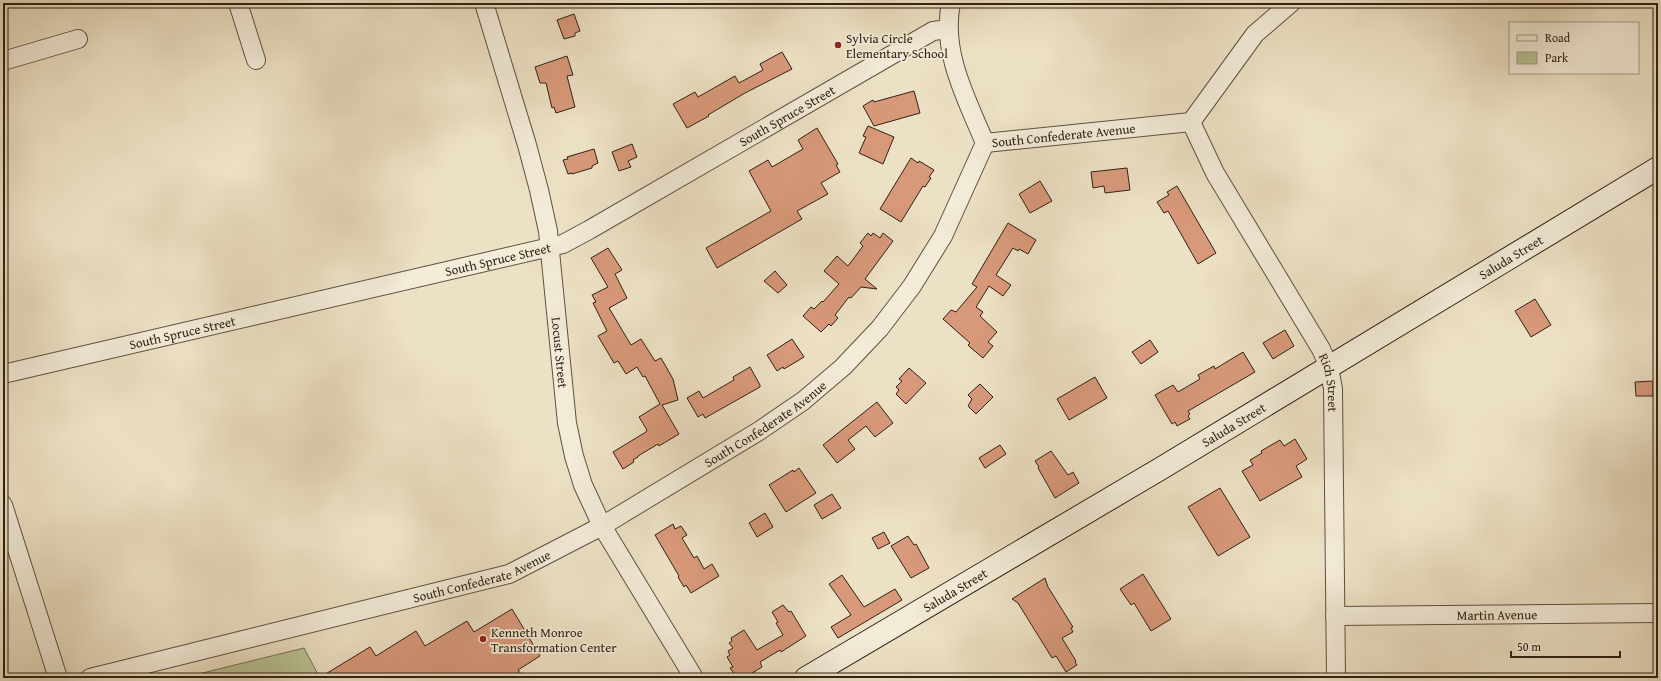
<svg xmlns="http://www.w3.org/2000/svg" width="1661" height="681" font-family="'Gentium Book Plus',serif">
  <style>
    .green { fill: #b8c395; stroke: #747254 }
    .building { fill: #d8997a; stroke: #2f2114 }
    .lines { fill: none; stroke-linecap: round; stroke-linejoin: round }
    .street-casing { stroke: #5e5140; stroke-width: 20 }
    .secondary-casing { stroke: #2f2114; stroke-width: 24 }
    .street { stroke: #f3ecd9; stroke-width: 18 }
    .secondary { stroke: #f3ecd9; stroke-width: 22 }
    .poi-dot { fill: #8f2418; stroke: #f3ecd9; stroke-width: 1.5 }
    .labels { text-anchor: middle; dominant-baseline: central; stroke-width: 3.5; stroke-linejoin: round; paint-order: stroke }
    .poi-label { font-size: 13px; fill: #2f2114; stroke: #f3ecd9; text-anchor: start }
    .street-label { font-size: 13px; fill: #2f2114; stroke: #f3ecd9 }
  </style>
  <rect width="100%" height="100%" fill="#ede1c5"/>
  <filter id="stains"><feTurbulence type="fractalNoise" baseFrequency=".005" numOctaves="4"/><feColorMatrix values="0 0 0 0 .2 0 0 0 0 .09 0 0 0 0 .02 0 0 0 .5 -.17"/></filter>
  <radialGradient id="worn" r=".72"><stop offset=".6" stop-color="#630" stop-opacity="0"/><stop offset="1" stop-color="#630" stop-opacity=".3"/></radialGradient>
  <polygon class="green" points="304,648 320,678 182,678"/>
  <g class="building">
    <polygon points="574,14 580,31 575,33 575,36 564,39 557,20"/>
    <polygon points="782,52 792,69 745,93 708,115 709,116 687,128 673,104 695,92 698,97 735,76 739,83 763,70 760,64"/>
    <polygon points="567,56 573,75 567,76 575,107 556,113 554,107 552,108 546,83 540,83 535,67"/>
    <polygon points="914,91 920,113 874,126 863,106 873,100 874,102"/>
    <polygon points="868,126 894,137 883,164 859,153 866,137 863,136"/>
    <polygon points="817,128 838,164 836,165 840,172 821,183 828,194 797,211 802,219 717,268 706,248 771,211 749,171 768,160 772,167 803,149 798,140"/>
    <polygon points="632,144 637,157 628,161 631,167 619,171 612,152"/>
    <polygon points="594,149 598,163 592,166 592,168 572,174 572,173 568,174 563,160 568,159 567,157"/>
    <polygon points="911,158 918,163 919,161 934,170 929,177 931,178 925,187 923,186 901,222 880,209"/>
    <polygon points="1127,168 1130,190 1105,193 1104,186 1093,188 1091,172"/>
    <polygon points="1040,181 1052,201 1030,213 1019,194"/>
    <polygon points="1177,186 1216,253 1198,264 1168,211 1164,213 1157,202 1169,195 1167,192"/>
    <polygon points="1008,223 1036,240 1028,254 1019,249 1018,251 1013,248 996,275 1011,285 1003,296 989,286 976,307 983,312 980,316 997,332 988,342 993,346 983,358 970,347 968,345 970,343 943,319 951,310 956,312 977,287 972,284"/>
    <polygon points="868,233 871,236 873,233 880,238 883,233 893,241 865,279 877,289 861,287 851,298 849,297 835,315 838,318 831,326 829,324 821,332 803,316 811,307 814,309 822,301 823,302 839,284 824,271 837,256 848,266 863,246 860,243"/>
    <polygon points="608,248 622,270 615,274 627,298 609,308 631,345 641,339 655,361 661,358 673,379 678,400 662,405 679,434 659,446 658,444 638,456 638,457 633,460 634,462 623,469 613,452 646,432 647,430 639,417 660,404 645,376 643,377 637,367 626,374 618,361 614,363 598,336 607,331 593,303 596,302 592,295 608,287 591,258"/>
    <polygon points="775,271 787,285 778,293 764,281"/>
    <polygon points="1535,299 1551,325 1531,337 1515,311"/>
    <polygon points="1285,330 1294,346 1273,359 1263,343"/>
    <polygon points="792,339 804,357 784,369 783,367 777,371 767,355"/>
    <polygon points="1150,340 1158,352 1141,364 1132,352"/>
    <polygon points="1243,352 1255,372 1188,411 1190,414 1188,416 1190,419 1177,426 1175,422 1172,424 1155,395 1173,385 1178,392 1200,379 1198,375 1214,366 1215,369"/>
    <polygon points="750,367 760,385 760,387 705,418 703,414 698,417 687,398 699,391 703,398 734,380 733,377"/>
    <polygon points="909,368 926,383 906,404 896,394 899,390 896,387 902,381 899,379"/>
    <polygon points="1095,377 1107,398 1069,420 1057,399"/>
    <polygon points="1653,381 1653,396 1636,396 1635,382"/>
    <polygon points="980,384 993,397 976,414 968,406 972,399 968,395"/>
    <polygon points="877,402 893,423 875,437 866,426 848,440 855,449 837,463 823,445"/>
    <polygon points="1295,439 1307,459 1296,466 1302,477 1260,501 1242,471 1253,465 1250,460 1262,453 1261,451 1280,440 1284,446"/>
    <polygon points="1000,445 1006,454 985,468 979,458"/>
    <polygon points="1051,451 1068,475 1073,472 1079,483 1055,498 1038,468 1039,467 1035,461"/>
    <polygon points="799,468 816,493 786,512 769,485 793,470 794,472"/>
    <polygon points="1220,488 1250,537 1218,556 1188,507"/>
    <polygon points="832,494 841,508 822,519 814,505"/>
    <polygon points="765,513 773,527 757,537 749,523"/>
    <polygon points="673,524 675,529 681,526 687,535 682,538 694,558 697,556 704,569 712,564 719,576 691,593 686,585 684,587 678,577 679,576 655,535"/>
    <polygon points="884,532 890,543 878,549 872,538"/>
    <polygon points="908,536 914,545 916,544 929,568 911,578 891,546"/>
    <polygon points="1143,574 1171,619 1151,631 1134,603 1131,605 1120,589"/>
    <polygon points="842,575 864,607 895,589 902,600 838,638 831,627 851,615 829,584"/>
    <polygon points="1045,578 1048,587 1073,627 1071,628 1073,632 1062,638 1076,661 1075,662 1077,665 1066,672 1056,656 1052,658 1018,603 1012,599"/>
    <polygon points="783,605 789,612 791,611 806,636 781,652 780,650 760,662 762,667 744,678 735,675 730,668 733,667 727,657 730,655 728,651 733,648 729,643 732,641 731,638 744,630 757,650 783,635 776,623 778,622 772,612"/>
    <polygon points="512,609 540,656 518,670 521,674 514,678 319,678 370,647 376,656 416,631 425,646 467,621 474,632"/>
  </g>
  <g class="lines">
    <defs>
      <g id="street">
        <polyline points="238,3 256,60"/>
        <path id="s1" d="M484,3l43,142 12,45 9,41 19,192 7,33 9,29 19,41 92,152"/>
        <path d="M951,3c-10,49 15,95 34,140"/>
        <polyline points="3,61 78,39"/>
        <path id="s2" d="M1191,122l24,51 106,176 8,18 4,22 3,289"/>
        <path id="s3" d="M985,143l206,-21 64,-88 36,-31"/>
        <path id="s4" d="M3,374l560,-130 26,-14 344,-199 15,-2"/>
        <polyline points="3,505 58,678"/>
        <path id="s5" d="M1335,616l323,-3"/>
        <path id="s6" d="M90,678l419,-104 93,-48 157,-95 44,-30 40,-34 37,-39 32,-42 31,-50 42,-93"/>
      </g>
      <g id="secondary">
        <path id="s7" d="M806,678l354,-209 498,-301"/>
      </g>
    </defs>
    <use href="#street" class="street-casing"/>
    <use href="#secondary" class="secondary-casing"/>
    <use href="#street" class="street"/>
    <use href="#secondary" class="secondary"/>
  </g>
  <g class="poi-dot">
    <circle cx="838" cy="45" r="4"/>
    <circle cx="483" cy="639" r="4"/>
  </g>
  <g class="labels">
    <g class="poi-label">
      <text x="846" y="38">Sylvia Circle<tspan x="846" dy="15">Elementary School</tspan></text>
      <text x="491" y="632">Kenneth Monroe<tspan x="491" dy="15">Transformation Center</tspan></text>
    </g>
    <g class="street-label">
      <text stroke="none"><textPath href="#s4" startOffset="833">South Spruce Street</textPath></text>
      <text stroke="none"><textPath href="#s3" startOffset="79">South Confederate Avenue</textPath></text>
      <text stroke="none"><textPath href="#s7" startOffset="821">Saluda Street</textPath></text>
      <text stroke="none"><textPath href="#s4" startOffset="508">South Spruce Street</textPath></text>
      <text stroke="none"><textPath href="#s4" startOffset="184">South Spruce Street</textPath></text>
      <text stroke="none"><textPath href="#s1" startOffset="359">Locust Street</textPath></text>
      <text stroke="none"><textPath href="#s2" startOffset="297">Rich Street</textPath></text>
      <text stroke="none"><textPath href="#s6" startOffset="729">South Confederate Avenue</textPath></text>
      <text stroke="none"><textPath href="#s7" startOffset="497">Saluda Street</textPath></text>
      <text stroke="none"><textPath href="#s6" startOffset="405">South Confederate Avenue</textPath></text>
      <text stroke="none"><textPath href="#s7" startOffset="173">Saluda Street</textPath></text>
      <text stroke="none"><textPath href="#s5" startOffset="162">Martin Avenue</textPath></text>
    </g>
  </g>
  <rect width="1661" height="681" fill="none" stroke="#ede1c5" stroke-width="16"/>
  <rect x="4" y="4" width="1653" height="673" fill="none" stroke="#2f2114" stroke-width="2"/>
  <rect x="8" y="8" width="1645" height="665" fill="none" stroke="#2f2114"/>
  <rect x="1509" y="22" width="130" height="52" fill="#f3ecd9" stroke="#a59b8a"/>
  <rect x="1517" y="35" width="20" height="6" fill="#f3ecd9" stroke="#a59b8a"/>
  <text x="1545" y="42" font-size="12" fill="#2f2114">Road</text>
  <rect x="1517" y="52" width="20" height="12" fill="#b8c395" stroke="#a59b8a"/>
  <text x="1545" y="62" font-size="12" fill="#2f2114">Park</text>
  <path d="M1511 651v6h109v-6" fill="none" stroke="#2f2114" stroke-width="2"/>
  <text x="1517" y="651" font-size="12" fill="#2f2114" stroke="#f3ecd9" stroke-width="3" paint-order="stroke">50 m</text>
  <rect width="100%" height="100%" filter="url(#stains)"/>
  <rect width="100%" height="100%" fill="url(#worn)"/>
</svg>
